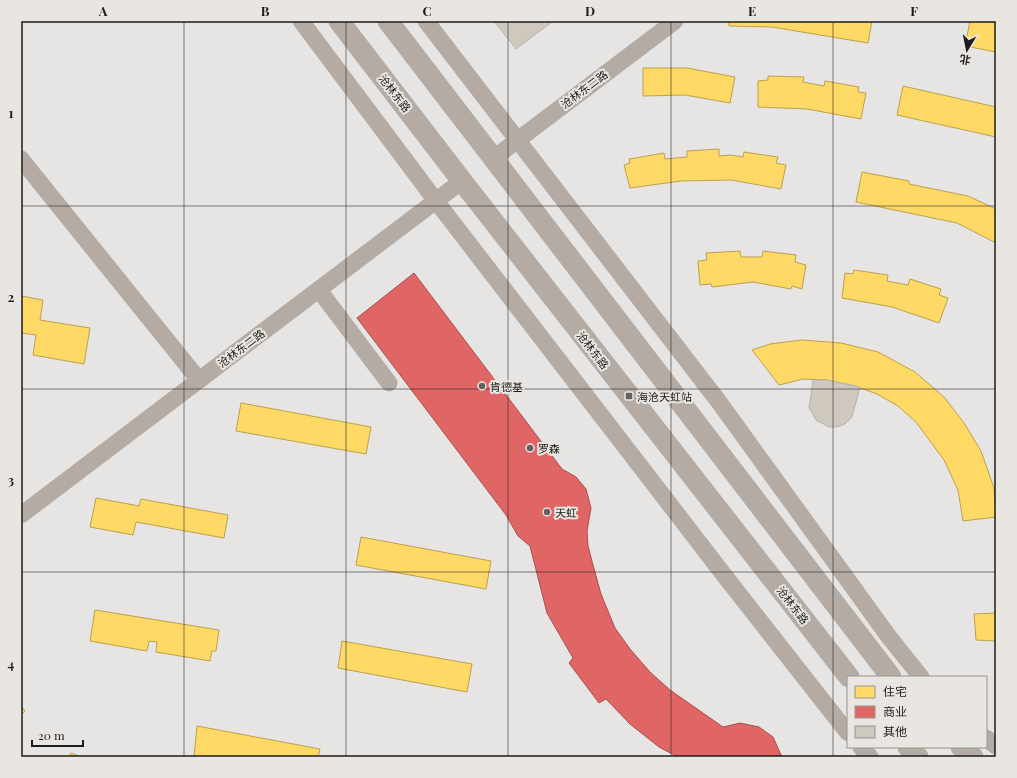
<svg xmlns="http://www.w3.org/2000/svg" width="1017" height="778" font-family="'Playfair Display','Noto Sans SC',serif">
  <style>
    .homes { fill: #ffd966; stroke: #bba04f }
    .shops { fill: #e06666; stroke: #a6504f }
    .building { fill: #cec8be; stroke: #b4b3b1 }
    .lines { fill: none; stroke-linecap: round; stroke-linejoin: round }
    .minor { stroke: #b4aba4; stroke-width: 17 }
    .tertiary { stroke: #b4aba4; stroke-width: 21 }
    .grid { fill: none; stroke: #1d1c1a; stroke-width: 1; stroke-opacity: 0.55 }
    .poi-dot { fill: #646260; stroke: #e9e5e1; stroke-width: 1.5 }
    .labels { text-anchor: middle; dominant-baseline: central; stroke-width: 4; stroke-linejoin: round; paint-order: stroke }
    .street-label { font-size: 11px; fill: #1d1c1a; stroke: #e9e5e1 }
    .poi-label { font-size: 11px; fill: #1d1c1a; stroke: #e9e5e1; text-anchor: start }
    .neatline { fill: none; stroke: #1d1c1a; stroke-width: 1.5 }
    .grid-label { font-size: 13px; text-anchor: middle; font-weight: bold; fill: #1d1c1a }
  </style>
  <rect width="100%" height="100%" fill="#e7e5e3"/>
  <g class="homes">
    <polygon points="729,21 872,21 868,43 772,27 729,26"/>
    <polygon points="970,21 996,22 996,52 965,46"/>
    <polygon points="643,68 687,68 735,77 730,103 685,95 643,96"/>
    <polygon points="768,76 804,77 803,82 824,86 825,81 859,87 858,92 866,93 861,119 807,109 758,107 758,81 768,80"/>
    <polygon points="903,86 996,107 996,137 897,115"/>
    <polygon points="719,149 719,156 731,155 743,157 744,152 778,157 776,163 786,165 781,189 731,180 681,181 630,188 624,165 630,163 629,159 664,153 665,159 687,157 687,151"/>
    <polygon points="862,172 909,181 909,184 968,196 996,209 996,243 957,223 856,202"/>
    <polygon points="740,251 741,257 762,257 763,251 796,255 795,262 806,265 802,289 792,286 791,289 753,282 712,287 711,284 700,285 698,261 707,260 706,253"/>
    <polygon points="854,270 888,275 887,281 908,285 910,279 941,289 939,295 948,298 939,323 892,307 842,298 845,273 853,274"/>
    <polygon points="21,296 43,300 40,320 90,328 84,364 33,355 36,335 21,333"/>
    <polygon points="802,340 841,343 878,352 915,372 944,397 964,423 981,451 994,488 996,517 963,521 958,490 944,460 916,422 898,406 877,394 855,386 827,380 803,379 779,385 752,350 770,344"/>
    <polygon points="241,403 371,427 366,454 236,431"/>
    <polygon points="96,498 139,506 141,499 228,515 224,538 136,522 133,535 90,527"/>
    <polygon points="361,537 491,561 486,589 356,565"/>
    <polygon points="95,610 219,630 216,651 212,651 210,661 156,652 157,642 149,641 147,651 90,641"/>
    <polygon points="996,613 996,641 976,640 974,614"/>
    <polygon points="342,641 472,664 467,692 338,668"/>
    <polygon points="21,706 25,711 21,715"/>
    <polygon points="197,726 320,749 318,757 194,757"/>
    <polygon points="71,753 81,757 69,757"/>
  </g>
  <polygon class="shops" points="414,273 562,469 576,477 586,489 591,508 587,531 588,546 593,565 601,594 615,628 630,649 650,672 670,690 723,727 740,723 759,727 773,737 782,757 678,757 659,747 630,724 606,699 599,703 569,663 573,658 547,613 530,546 518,536 506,515 357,318"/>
  <g class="building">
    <polygon points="494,21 553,21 516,49"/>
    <polygon points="813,380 827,380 860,387 852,417 845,424 837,427 829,427 816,420 809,408"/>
  </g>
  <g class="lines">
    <g class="minor">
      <polyline points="301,21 436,201 724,575 848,733"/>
      <polyline points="426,21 719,402 889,637 921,677"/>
      <polyline points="494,158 675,21"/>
      <polyline points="21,159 199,380"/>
      <polyline points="319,290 389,383"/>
      <polyline points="21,515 462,181"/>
      <polyline points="986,738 996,746"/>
      <polyline points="861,747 870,757"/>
    </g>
    <g class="tertiary">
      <polyline points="339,21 462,181 849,677"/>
      <polyline points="388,21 891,677"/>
      <polyline points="908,747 918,757"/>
      <polyline points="961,747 973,757"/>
    </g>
  </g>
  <path class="grid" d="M184,21v736M346,21v736M508,21v736M671,21v736M833,21v736M21,206h975M21,389h975M21,572h975"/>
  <g class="poi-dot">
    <circle cx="482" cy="386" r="4"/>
    <rect x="625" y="392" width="8" height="8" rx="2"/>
    <circle cx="530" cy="448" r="4"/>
    <circle cx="547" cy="512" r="4"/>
  </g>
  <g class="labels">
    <g class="street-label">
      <text transform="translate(584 89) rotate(-37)">沧林东二路</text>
      <text transform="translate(395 93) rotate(52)">沧林东路</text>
      <text transform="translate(241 348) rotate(-37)">沧林东二路</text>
      <text transform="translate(593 350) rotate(52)">沧林东路</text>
      <text transform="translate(793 605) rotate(52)">沧林东路</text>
    </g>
    <g class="poi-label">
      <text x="490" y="386">肯德基</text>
      <text x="637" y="396">海沧天虹站</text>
      <text x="538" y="448">罗森</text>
      <text x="555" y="512">天虹</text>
    </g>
  </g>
  <rect width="1017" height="778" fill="none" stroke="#e9e5e1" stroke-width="44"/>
  <rect x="847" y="676" width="140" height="72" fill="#e9e5e1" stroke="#979591"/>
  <rect x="855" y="686" width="20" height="12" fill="#ffd966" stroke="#979591"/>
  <text x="883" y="696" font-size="12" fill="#1d1c1a">住宅</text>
  <rect x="855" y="706" width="20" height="12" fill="#e06666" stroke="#979591"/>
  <text x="883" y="716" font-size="12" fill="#1d1c1a">商业</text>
  <rect x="855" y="726" width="20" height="12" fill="#cec8be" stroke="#979591"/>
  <text x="883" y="736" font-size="12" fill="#1d1c1a">其他</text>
  <g transform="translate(967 50) rotate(190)" stroke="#e9e5e1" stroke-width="3" paint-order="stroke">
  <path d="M0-3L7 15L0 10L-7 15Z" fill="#1d1c1a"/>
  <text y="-6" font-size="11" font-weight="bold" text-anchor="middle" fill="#1d1c1a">北</text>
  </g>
  <path d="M32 740v6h51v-6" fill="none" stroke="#1d1c1a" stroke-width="2"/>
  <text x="38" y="740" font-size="12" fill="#1d1c1a" stroke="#e9e5e1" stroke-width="3" paint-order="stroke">20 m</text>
  <rect x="22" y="22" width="973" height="734" class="neatline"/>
  <g class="grid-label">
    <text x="103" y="16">A</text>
    <text x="265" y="16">B</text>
    <text x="427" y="16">C</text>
    <text x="590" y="16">D</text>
    <text x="752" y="16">E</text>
    <text x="914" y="16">F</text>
    <text x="11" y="118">1</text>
    <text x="11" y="302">2</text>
    <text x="11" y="485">3</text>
    <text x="11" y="669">4</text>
  </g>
</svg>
